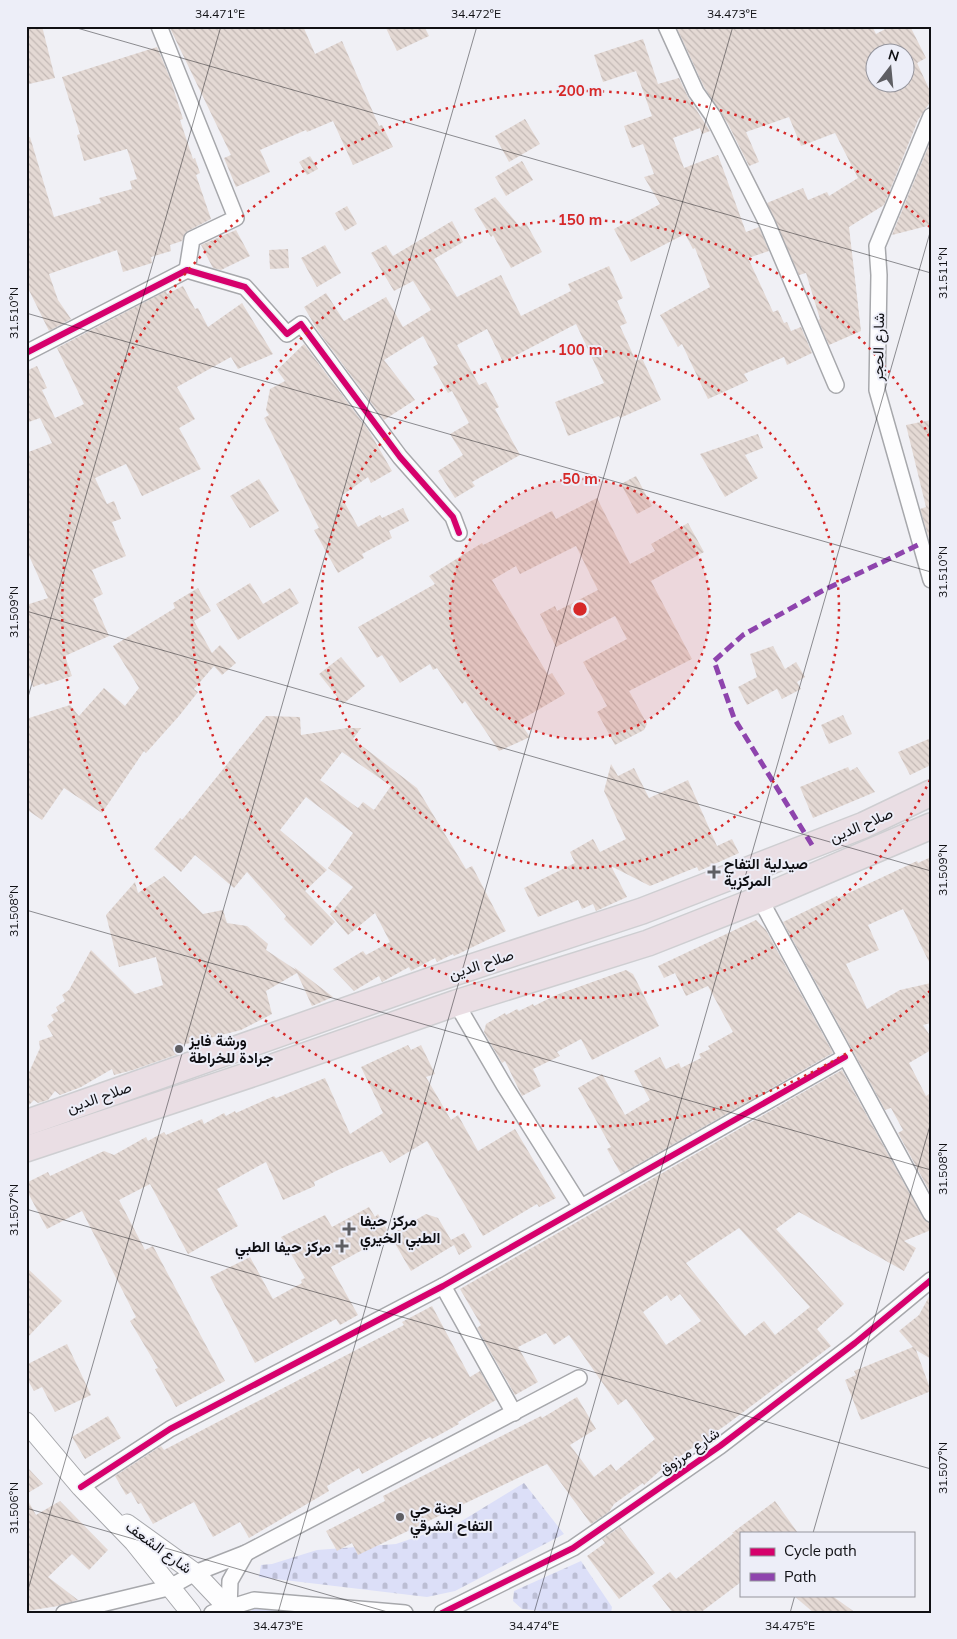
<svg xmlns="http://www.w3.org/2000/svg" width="957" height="1639" font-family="Mulish,Vazirmatn,sans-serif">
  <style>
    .cemetery { fill: url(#cemetery-stones) }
    .building { fill: url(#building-back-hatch); fill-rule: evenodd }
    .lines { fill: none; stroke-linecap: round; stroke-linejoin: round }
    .minor-casing { stroke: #a7a8ac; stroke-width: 18 }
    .tertiary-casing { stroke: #a7a8ac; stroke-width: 21 }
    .trunk-casing { stroke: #ceced1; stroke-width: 28 }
    .minor { stroke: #fdfdfe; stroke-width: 15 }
    .tertiary { stroke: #fdfdfe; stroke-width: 19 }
    .trunk { stroke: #eadee4; stroke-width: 25 }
    .quiet { stroke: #8e44ad; stroke-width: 5; stroke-dasharray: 10 5; stroke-linecap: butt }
    .cycleway-casing { stroke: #edeef8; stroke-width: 9 }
    .cycleway { stroke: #d6006c; stroke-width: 6 }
    .ticks { fill: none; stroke: #101014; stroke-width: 1; stroke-opacity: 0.45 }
    .ring { fill: none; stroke: #d62828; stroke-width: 2.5; stroke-dasharray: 2.5 5 }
    .poi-dot { fill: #5e5e63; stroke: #edeef8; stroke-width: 2 }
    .labels { text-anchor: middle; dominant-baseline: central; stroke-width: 4; stroke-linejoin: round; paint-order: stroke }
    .street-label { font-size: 15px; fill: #101014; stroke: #edeef8 }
    .poi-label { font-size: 15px; font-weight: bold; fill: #101014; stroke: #edeef8; text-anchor: start }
    .centre { fill: #d62828; stroke: #edeef8; stroke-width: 2.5 }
    .ring-label { font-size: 15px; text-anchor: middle; font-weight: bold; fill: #d62828; stroke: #edeef8; stroke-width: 4; stroke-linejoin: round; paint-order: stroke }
    .neatline { fill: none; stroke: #101014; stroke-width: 2 }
    .ticks-label { font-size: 12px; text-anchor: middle; fill: #101014 }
  </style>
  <defs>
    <pattern id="cemetery-stones" width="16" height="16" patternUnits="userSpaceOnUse" patternTransform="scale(1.25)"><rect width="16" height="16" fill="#dcdff8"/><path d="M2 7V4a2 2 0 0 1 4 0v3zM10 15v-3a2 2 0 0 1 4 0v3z" fill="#bcbed4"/></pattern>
    <pattern id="building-back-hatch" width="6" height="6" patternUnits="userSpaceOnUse" patternTransform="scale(1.25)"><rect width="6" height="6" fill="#e4d9d4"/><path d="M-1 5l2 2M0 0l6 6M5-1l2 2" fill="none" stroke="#c3b9b5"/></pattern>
  </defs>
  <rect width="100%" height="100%" fill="#f0f0f5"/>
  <g class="cemetery">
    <polygon points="524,1483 564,1534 455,1591 427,1597 259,1577 261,1565 272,1564 317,1550 396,1544 460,1522"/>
    <polygon points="581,1561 612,1607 611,1613 561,1613 522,1609 513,1601 514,1591"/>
    <polygon points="254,1608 312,1612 320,1613 249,1613"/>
  </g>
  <g class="building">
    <polygon points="26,26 42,26 55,78 29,84 26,72"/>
    <polygon points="169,26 303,26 315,54 342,41 379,126 382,125 393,147 353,165 333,121 307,132 306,130 260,150 270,172 236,187 224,158 231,155"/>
    <polygon points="385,26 424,26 429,36 397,51"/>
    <path d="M676,26h196l4,8 15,-8h19l16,32 -9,5 14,30v8l-13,19 -34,85 -35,22 12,104 -32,14 -11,-25 2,-1 -14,-46 -7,2 -32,-72 36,-15 5,12 19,-8 2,4 29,-18 -23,-45 -34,13 -12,-29 -43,15 13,30 -10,4 -21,-42 -24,-37zM874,52h30v30h-30z"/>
    <polygon points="643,39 658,84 679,78 688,97 710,131 702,134 700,128 673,138 684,168 718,155 746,232 759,227 769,251 748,258 773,312 778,310 784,323 787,322 791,331 801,327 812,353 787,365 784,357 744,374 748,381 708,399 682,344 678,347 660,315 710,287 695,248 693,249 685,234 631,262 614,229 660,204 644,177 654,174 643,144 632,148 624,126 652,116 636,71 603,82 594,55"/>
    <polygon points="157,47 170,78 183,119 180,120 193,159 195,158 200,173 196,175 211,219 188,231 182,241 170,245 171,251 151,257 152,263 123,272 117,250 49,274 58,300 71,319 49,331 26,284 26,137 30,137 54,217 101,203 99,198 132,189 130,181 137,179 127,149 84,161 77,135 80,134 62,77"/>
    <polygon points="525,119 540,144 509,162 495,136"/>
    <polygon points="929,145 931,225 892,235"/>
    <polygon points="310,156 318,169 307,175 299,162"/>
    <polygon points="522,161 533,180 506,196 495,177"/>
    <polygon points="495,197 520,227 526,223 542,252 511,268 493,235 491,237 474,209"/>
    <polygon points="347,206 357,224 345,231 335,213"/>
    <polygon points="452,221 463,242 434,259 457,297 501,275 521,316 571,291 568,284 609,266 623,298 617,301 627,323 620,326 636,361 642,358 661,400 620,418 619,416 568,436 555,402 604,383 576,324 503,362 487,329 457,345 479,385 486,382 499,407 495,409 520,455 472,482 475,486 455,498 438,471 463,455 450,434 469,423 452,391 448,393 433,367 438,364 423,336 384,360 415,400 384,420 318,331 304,307 326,293 344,321 386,297 403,327 431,310 413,281 394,291 371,253 386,245 393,256"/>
    <polygon points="236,230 250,256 221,270 213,268 201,245"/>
    <polygon points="325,245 341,273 317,287 301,258"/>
    <polygon points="288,249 289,268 270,269 269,250"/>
    <polygon points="183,286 195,309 198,308 208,327 242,303 273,354 238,369 231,357 177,387 195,419 179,428 201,469 142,496 126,464 95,478 107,504 114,501 121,519 112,522 126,556 92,570 103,594 93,599 109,636 65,656 72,676 45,685 44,683 33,687 26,668 26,605 48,598 26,549 26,453 52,443 40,418 26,423 26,371 37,366 47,388 42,390 55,418 84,404 57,348 166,291 167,294"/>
    <polygon points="304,344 369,431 392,471 371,483 368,477 341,496 358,527 380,515 382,518 403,508 409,521 389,531 392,538 362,554 364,558 338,573 314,530 319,528 264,418 269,415 266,410 270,389 285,381 277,370"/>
    <polygon points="931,420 931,545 920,509 926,507 906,425"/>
    <polygon points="758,434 763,448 745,455 758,478 725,497 700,454"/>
    <polygon points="636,476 652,506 637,514 621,484"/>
    <polygon points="259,479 279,511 250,528 230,496"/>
    <polygon points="597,498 630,564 655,551 651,544 688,523 704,552 651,581 692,659 629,691 647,724 644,730 615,745 597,712 607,706 583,662 627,639 615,616 556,647 540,614 555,606 557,611 598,590 576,546 520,574 516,566 492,580 548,675 552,673 565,694 519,721 530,737 499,751 465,701 462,704 437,668 433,670 430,664 400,683 382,655 377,658 358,627 435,584 429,576 482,543 483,545 552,511 556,519"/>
    <polygon points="250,583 263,604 290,588 299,603 238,640 216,604"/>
    <polygon points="198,588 211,611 194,621 212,653 220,645 236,663 222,675 214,666 194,689 198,692 179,716 146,753 144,751 102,813 64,788 42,820 26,809 26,719 70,705 79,716 104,688 125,706 139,688 113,646 175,608 173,603"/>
    <polygon points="773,646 785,669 796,662 805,677 797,682 801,689 782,699 777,689 747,705 738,687 757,677 750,654"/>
    <polygon points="341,657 365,686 343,704 319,674"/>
    <polygon points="843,715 852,734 829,744 821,725"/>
    <path d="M266,716l34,1 1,18 46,-7h14l-8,11 64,49 49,81 6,-3 34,65 -52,25 -1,-2 -16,8 -2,-4 -24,13 -2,-4 -27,15 -3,-6 -25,15 -21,-22 30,-18 3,4 24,-13 -15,-29 -27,22 -18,-21 23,-27 -25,-19 25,-35 -47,-36 -26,33 47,40 -22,21 30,31 -24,24 -27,-27 2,-3 -39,-44 -13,16 -39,-33 -14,17 -27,-23 26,-31 2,2zM342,752l49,34 -17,24 -11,-8 -5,6 -38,-28z"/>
    <polygon points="931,738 931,765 910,775 898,752"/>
    <polygon points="611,764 618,776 634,768 649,798 688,780 717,846 732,839 739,853 699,871 697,867 650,886 611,866 627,897 596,911 593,904 582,909 578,900 538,917 524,888 575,863 570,852 593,839 600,852 626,839 604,791"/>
    <polygon points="848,767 850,771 857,767 875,792 813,818 800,787"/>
    <polygon points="931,857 931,966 903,909 868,925 879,950 846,964 867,1009 900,990 931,983 931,1023 923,1025 931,1037 931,1050 909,1063 926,1096 931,1093 931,1194 898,1133 903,1130 891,1108 885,1110 783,922 837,896 838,898 917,861 918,863"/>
    <polygon points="164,876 203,914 223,910 227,923 247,926 268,944 266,950 296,970 294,967 333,997 312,1006 297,973 266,991 272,1014 241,1030 182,1045 184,1052 133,1070 114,1075 112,1069 81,1087 60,1095 55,1091 48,1100 38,1103 34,1100 26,1108 26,1079 40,1048 39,1041 53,1036 47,1026 54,1020 51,1015 58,1011 56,1007 65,1001 62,995 69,990 91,950 135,994 163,985 156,957 119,967 106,915 135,882 138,893"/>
    <polygon points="756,920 766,930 833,1053 621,1174 607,1149 611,1147 578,1088 602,1074 625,1115 650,1100 634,1071 660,1057 666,1069 679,1063 681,1068 701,1058 699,1054 710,1049 708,1046 733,1032 708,986 686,996 675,973 664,978 658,966"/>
    <polygon points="626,970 633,974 659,1026 592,1060 581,1039 557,1052 560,1056 533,1069 541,1086 522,1096 505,1061 502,1063 484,1032 486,1024 505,1013 506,1015 517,1009 519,1011 533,1004 534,1006 556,995"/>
    <polygon points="408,1045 411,1050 421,1045 435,1074 426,1077 451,1120 458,1115 478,1151 515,1129 556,1198 539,1207 537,1204 483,1236 427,1141 390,1163 382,1151 338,1170 314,1182 315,1186 283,1200 266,1162 217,1189 238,1226 188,1254 150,1184 119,1200 145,1250 153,1246 225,1381 176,1407 155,1369 158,1368 130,1321 136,1317 82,1211 47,1229 26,1189 26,1183 48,1172 50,1176 104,1151 114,1155 146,1137 148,1141 164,1132 166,1135 202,1119 204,1124 224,1113 226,1116 235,1111 236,1113 274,1096 276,1098 325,1078 350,1134 383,1113 361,1067"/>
    <path d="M842,1070l81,148 8,5v7l-27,11 12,7 -12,23 -105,-59 -23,17 68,75 -27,25 14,17 -105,79 -62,42 -20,18 -1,-2 -29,21 -5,8 -18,12 -44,-60 -189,91 -6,-12 -15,8 -11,-20 59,-30 -2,-5 158,-80 1,2 35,-21 19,32 -26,16 24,32 17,-13 5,7 39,-32 -29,-40 -8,6 -49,-70 -15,10 -8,-12 -28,14 20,35 -23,13 -38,-67 4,-3 -21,-36zM739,1228l71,79 -35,28 -11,-14 -19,15 -59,-73zM680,1294l21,27 -35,24 -23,-33 24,-17 4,6z"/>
    <polygon points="369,1207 375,1217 378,1214 390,1235 331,1267 358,1315 340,1325 336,1319 255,1363 210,1277 250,1257 273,1299 302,1283 301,1280 305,1278 281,1237 325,1215 332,1227"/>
    <polygon points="426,1214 438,1218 451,1240 464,1233 472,1247 459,1255 454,1245 411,1271 390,1235"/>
    <polygon points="26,1267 62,1301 26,1339"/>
    <polygon points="931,1293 931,1359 916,1350 931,1391 861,1420 845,1380 856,1375 854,1371 913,1347 899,1331 919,1315"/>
    <polygon points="432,1306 470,1377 480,1371 496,1400 458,1422 459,1424 432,1439 430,1437 362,1474 359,1468 327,1486 329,1491 249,1538 240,1522 213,1537 194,1502 153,1524 141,1503 138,1504 131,1492 126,1495 115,1476 161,1446 164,1450 404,1325 402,1322"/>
    <polygon points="67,1344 91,1395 55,1412 42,1387 34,1391 26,1377 26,1365"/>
    <polygon points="108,1416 121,1438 85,1459 72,1437"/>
    <polygon points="26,1466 43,1484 26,1494"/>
    <polygon points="26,1497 36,1515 60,1501 108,1550 89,1570 72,1554 48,1577 78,1600 58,1606 26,1611"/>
    <polygon points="775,1501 798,1533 741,1533 741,1582 700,1613 673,1613 652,1586 670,1572 676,1579 734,1533 732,1533"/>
    <polygon points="620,1527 655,1573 619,1599 587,1556 605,1543 602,1539"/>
    <polygon points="793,1595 831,1595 856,1613 814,1613"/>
  </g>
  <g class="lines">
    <defs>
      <g id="minor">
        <polyline points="159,26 236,218 192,239 187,270"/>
        <polyline points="666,26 696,92 713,116 767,223 836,385"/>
        <polyline points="931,116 877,246 879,275 877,390 931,580"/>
        <polyline points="26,353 187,270 245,287 287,334 301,324 400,457 453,517 459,533"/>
        <polyline points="760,899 931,1214"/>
        <polyline points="456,1003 504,1085 581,1207"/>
        <polyline points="443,1286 514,1413"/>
        <polyline points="81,1487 170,1429 443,1286 845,1057"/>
        <polyline points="229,1609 230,1581 246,1553"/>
        <polyline points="64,1613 168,1588 195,1573 246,1553 579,1378"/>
        <polyline points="212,1613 254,1600 405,1613"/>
        <polyline points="442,1613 573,1548 720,1446 855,1343 931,1280"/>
      </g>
      <g id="tertiary">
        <polyline points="26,1422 81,1487 134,1542 191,1613"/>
        <polyline points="127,1524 195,1573 229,1609 230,1613"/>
      </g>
      <g id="trunk">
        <polyline points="26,1123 429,981 642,911 864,825 931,793"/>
        <polyline points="26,1149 261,1071 456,1003 648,943 760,899 931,826"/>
      </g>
    </defs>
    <use href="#minor" class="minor-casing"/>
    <use href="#tertiary" class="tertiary-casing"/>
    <use href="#trunk" class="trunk-casing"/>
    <use href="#minor" class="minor"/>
    <use href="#tertiary" class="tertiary"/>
    <use href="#trunk" class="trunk"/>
    <polyline class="quiet" points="812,845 734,718 714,661 743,635 822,591 920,544"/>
    <defs>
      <g id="cycleway">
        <polyline points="26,353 187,270 245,287 287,334 301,324 400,457 453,517 459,533"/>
        <polyline points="81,1487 170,1429 443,1286 845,1057"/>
        <polyline points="442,1613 573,1548 720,1446 855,1343 931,1280"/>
      </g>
    </defs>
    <use href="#cycleway" class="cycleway-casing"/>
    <use href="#cycleway" class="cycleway"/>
  </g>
  <path class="ticks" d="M70,26l861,247M26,313l905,259M26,611l905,260M26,704l195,-678M26,910l905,260M26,1209l905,260M26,1508l365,105M813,1533l118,-411M26,1597l451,-1571M278,1613l455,-1587M534,1613l397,-1384M790,1613l5,-18"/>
  <circle cx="580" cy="609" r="130" fill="#d62828" fill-opacity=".12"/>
  <g class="ring">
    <circle cx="580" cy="609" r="130"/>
    <circle cx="580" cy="609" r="259"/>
    <path d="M930 780A389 389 0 1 1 930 438"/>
    <path d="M930 991A518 518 0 1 1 930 227"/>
  </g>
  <g class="poi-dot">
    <path d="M711.5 864.5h5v5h5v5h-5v5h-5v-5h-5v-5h5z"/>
    <circle cx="179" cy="1049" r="5"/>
    <path d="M346.5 1221.5h5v5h5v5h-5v5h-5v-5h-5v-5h5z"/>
    <path d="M339.5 1238.5h5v5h5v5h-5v5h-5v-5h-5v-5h5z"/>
    <circle cx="400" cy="1517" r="5"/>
  </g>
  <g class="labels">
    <g class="street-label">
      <text transform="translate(878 347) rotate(-89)">شارع الحجر</text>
      <text transform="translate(861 825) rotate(-23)">صلاح الدين</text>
      <text transform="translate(481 964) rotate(-18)">صلاح الدين</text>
      <text transform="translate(99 1097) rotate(-19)">صلاح الدين</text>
      <text transform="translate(689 1451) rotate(-35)">شارع مرزوق</text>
      <text transform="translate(159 1547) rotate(36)">شارع الشعف</text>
    </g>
    <g class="poi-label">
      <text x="724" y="863">صيدلية التفاح<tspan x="724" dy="17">المركزية</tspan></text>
      <text x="189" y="1040">ورشة فايز<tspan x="189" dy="17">جرادة للخراطة</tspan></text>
      <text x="360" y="1220">مركز حيفا<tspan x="360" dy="17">الطبي الخيري</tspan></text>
      <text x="331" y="1246" text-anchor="end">مركز حيفا الطبي</text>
      <text x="410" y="1508">لجنة حي<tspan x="410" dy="17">التفاح الشرقي</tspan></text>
    </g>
  </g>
  <circle cx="580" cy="609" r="8" class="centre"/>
  <g class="ring-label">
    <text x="580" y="96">200 m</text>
    <text x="580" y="225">150 m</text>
    <text x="580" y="355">100 m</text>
    <text x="580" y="484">50 m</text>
  </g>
  <rect width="957" height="1639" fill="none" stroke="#edeef8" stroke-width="55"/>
  <rect x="740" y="1532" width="175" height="65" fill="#edeef8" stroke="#95959d"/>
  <rect x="750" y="1548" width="25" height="8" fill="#d6006c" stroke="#95959d"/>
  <text x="784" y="1556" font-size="15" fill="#101014">Cycle path</text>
  <rect x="750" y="1573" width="25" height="8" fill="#8e44ad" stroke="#95959d"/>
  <text x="784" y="1582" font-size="15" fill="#101014">Path</text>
  <g transform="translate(890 68) rotate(16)"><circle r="24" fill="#edeef8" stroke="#95959d"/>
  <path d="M0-4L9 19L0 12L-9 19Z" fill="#5e5e63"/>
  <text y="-8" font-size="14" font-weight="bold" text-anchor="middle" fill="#101014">N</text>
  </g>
  <rect x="28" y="28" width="902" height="1584" class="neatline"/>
  <g class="ticks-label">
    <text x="220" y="18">34.471°E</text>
    <text x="476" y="18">34.472°E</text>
    <text x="732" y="18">34.473°E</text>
    <text transform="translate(943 273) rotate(-90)" y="4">31.511°N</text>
    <text transform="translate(14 313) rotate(-90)" y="4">31.510°N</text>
    <text transform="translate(943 572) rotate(-90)" y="4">31.510°N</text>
    <text transform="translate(14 612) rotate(-90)" y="4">31.509°N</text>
    <text transform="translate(943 870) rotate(-90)" y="4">31.509°N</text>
    <text transform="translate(14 911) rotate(-90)" y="4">31.508°N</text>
    <text transform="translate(943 1169) rotate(-90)" y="4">31.508°N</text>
    <text transform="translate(14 1210) rotate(-90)" y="4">31.507°N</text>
    <text transform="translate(943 1468) rotate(-90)" y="4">31.507°N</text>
    <text transform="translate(14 1508) rotate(-90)" y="4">31.506°N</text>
    <text x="278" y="1630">34.473°E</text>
    <text x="534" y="1630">34.474°E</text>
    <text x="790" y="1630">34.475°E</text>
  </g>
</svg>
